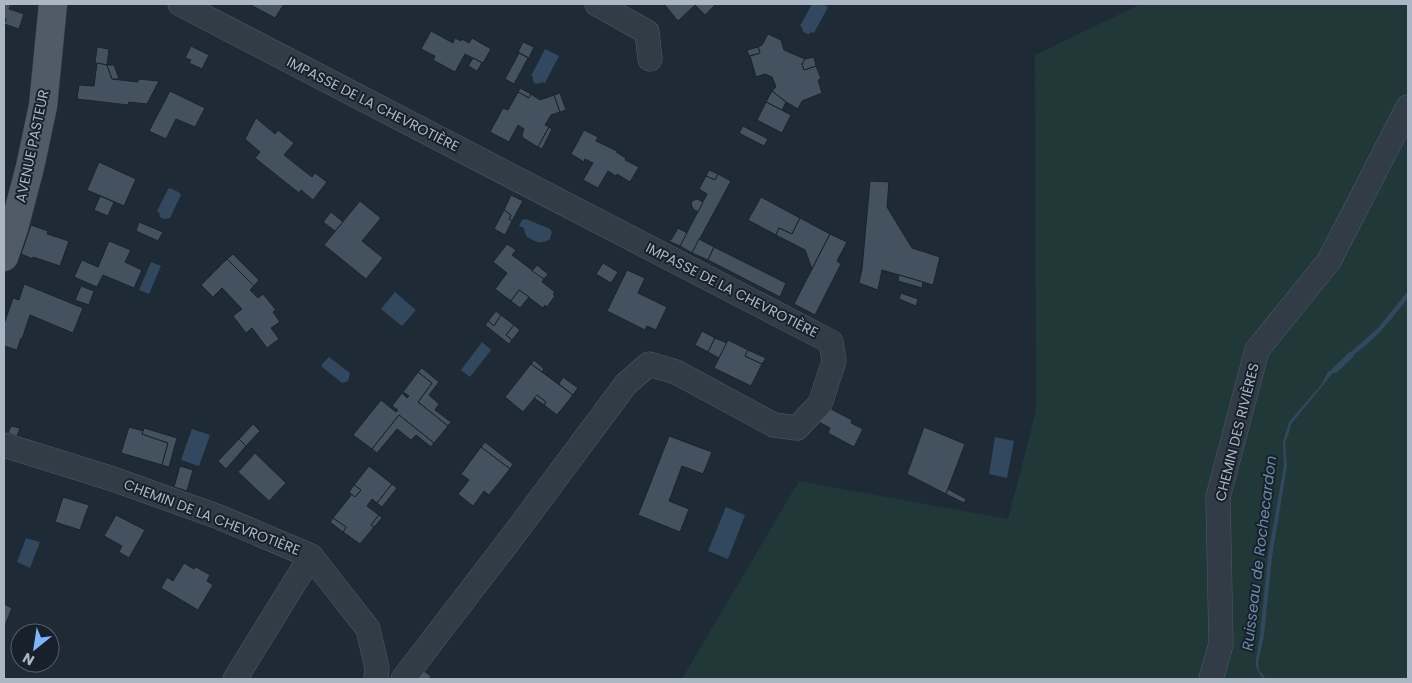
<svg xmlns="http://www.w3.org/2000/svg" width="1412" height="683" font-family="Poppins,sans-serif">
  <style>
    .green { fill: #213838 }
    .water { fill: #31485e }
    .lines { fill: none; stroke-linecap: round; stroke-linejoin: round }
    .stream { stroke: #31485e; stroke-width: 6 }
    .building { fill: #445260; stroke: #1a232d }
    .minor-casing { stroke: #4f5a65; stroke-width: 25 }
    .major-casing { stroke: #3b4550; stroke-width: 29 }
    .minor { stroke: #323c46; stroke-width: 24 }
    .major { stroke: #4f5b67; stroke-width: 28 }
    .labels { text-anchor: middle; dominant-baseline: central; stroke-width: 4; stroke-linejoin: round; paint-order: stroke }
    .street-label { font-size: 14px; fill: #abb7c4; stroke: #18212b }
    .water-label { font-size: 15px; font-style: italic; fill: #6b8ba9; stroke: #18212b }
  </style>
  <rect width="100%" height="100%" fill="#1e2b36"/>
  <polygon class="green" points="1141,4 1408,4 1408,679 682,679 799,481 1008,519 1036,411 1035,55"/>
  <g class="water">
    <polygon points="812,4 823,4 828,7 814,33 812,32 808,34 803,32 802,27 800,26"/>
    <polygon points="545,49 559,56 545,83 542,82 540,83 536,84 533,81 533,77 531,76"/>
    <polygon points="170,188 180,193 181,195 170,218 164,219 160,217 159,212 157,211 168,189"/>
    <path d="M526,219l24,10 2,3 -2,7c-9,6 -15,3 -24,-3l-2,-8 -5,-2 3,-6z"/>
    <polygon points="151,262 161,266 149,294 139,290"/>
    <path d="M1408,291v7c-18,23 -36,46 -61,61l-2,-2 33,-29z"/>
    <polygon points="395,292 416,310 402,326 381,309"/>
    <polygon points="482,342 491,350 470,377 461,370"/>
    <polygon points="329,357 350,373 348,381 342,383 322,367 322,364"/>
    <polygon points="1340,364 1341,365 1332,374 1291,424 1289,432 1285,443 1287,466 1272,557 1264,636 1258,662 1259,670 1266,679 1263,679 1256,667 1256,659 1260,635 1268,555 1284,465 1283,442 1289,422 1321,385 1328,372"/>
    <polygon points="192,429 210,435 199,466 181,460"/>
    <polygon points="995,437 1014,441 1007,478 989,474"/>
    <polygon points="726,507 745,515 728,559 708,551"/>
    <polygon points="26,538 40,542 30,568 17,562"/>
  </g>
  <g class="lines">
    <polyline class="stream" points="1335,370 1351,355"/>
  </g>
  <g class="building">
    <polygon points="4,4 11,4 9,9 24,14 19,29 4,24 6,19 4,18"/>
    <polygon points="249,4 284,4 275,18"/>
    <polygon points="664,4 716,4 705,15 695,5 678,21"/>
    <polygon points="431,31 453,43 455,38 461,41 462,39 469,43 472,38 491,49 483,63 465,54 455,72 433,60 435,56 421,49"/>
    <polygon points="768,34 781,40 784,50 805,59 802,64 804,70 816,66 821,79 818,80 822,93 802,101 798,109 786,102 772,91 776,87 772,77 765,74 756,77 750,56 760,53 758,47 762,45"/>
    <polygon points="523,42 534,47 529,58 518,52"/>
    <polygon points="191,46 209,55 202,69 189,63 191,60 185,58"/>
    <polygon points="97,47 109,49 107,65 95,63"/>
    <polygon points="758,47 760,53 749,56 747,50"/>
    <polygon points="519,53 528,58 514,84 505,79"/>
    <polygon points="814,57 816,66 804,70 802,64 805,59"/>
    <polygon points="473,58 482,63 477,71 468,66"/>
    <polygon points="97,63 107,65 112,79 138,82 138,79 159,81 147,104 129,102 128,105 77,99 79,85 94,86"/>
    <polygon points="107,65 114,65 119,79 112,79"/>
    <polygon points="520,88 531,94 529,98 518,92"/>
    <polygon points="170,91 205,108 195,127 176,119 166,139 149,131"/>
    <polygon points="772,91 786,102 782,110 766,102"/>
    <polygon points="518,92 529,98 531,94 540,100 554,95 560,112 551,115 545,125 549,127 538,147 523,138 522,135 524,129 518,125 509,142 490,132 503,108 508,110"/>
    <polygon points="560,93 566,110 560,112 554,95"/>
    <polygon points="766,102 791,115 782,133 757,120"/>
    <polygon points="256,118 275,134 278,130 294,143 284,155 312,177 315,173 327,182 313,200 301,190 299,193 255,158 260,152 245,139"/>
    <polygon points="743,126 768,139 764,146 739,133"/>
    <polygon points="549,127 552,129 542,149 538,147"/>
    <polygon points="584,130 598,137 596,141 617,151 616,152 626,158 625,160 639,167 630,182 617,174 616,176 608,171 598,188 583,180 593,163 585,159 584,162 571,154"/>
    <polygon points="99,162 136,179 124,206 87,190"/>
    <polygon points="709,170 718,174 715,180 706,176"/>
    <polygon points="718,174 731,181 692,253 680,246 707,194 699,189 706,176 715,180"/>
    <polygon points="870,181 889,182 887,207 912,248 940,257 933,285 882,270 878,290 859,283 862,269"/>
    <polygon points="511,195 523,201 512,221 509,219 511,215 504,210"/>
    <polygon points="100,196 114,202 108,216 94,210"/>
    <polygon points="761,197 800,218 792,234 779,228 776,235 748,220"/>
    <polygon points="697,199 703,202 698,212 693,209 691,204 692,201"/>
    <polygon points="360,201 381,218 362,241 383,258 366,279 324,245"/>
    <polygon points="504,210 511,215 509,219 512,221 505,235 494,229"/>
    <polygon points="331,212 343,222 335,231 323,222"/>
    <polygon points="800,218 830,234 812,269 805,250 776,235 779,228 792,234"/>
    <polygon points="139,222 163,232 158,241 136,231"/>
    <polygon points="31,225 48,231 47,234 69,241 60,266 33,257 33,259 21,254"/>
    <polygon points="678,228 687,233 680,246 669,241 670,239 671,240"/>
    <polygon points="830,234 847,242 837,261 841,264 815,315 794,304"/>
    <polygon points="699,239 714,247 708,260 692,253"/>
    <polygon points="109,241 131,250 125,262 142,270 134,288 103,275 97,287 74,277 82,260 98,267"/>
    <polygon points="507,244 516,250 512,255 544,279 542,282 555,292 553,294 555,296 547,307 545,305 543,308 519,290 511,301 495,289 507,273 493,262"/>
    <polygon points="714,247 786,283 780,297 708,260"/>
    <polygon points="233,254 259,280 254,286 227,259"/>
    <polygon points="227,259 254,286 250,290 258,298 263,294 276,310 273,312 280,322 271,328 279,339 267,348 252,328 246,333 233,316 242,309 222,288 213,297 201,285"/>
    <polygon points="603,263 618,272 611,283 596,274"/>
    <polygon points="537,265 548,274 544,279 532,271"/>
    <polygon points="627,270 645,278 638,293 667,307 656,330 647,326 645,330 607,311"/>
    <polygon points="899,275 923,282 922,288 898,281"/>
    <polygon points="24,284 83,308 73,333 30,315 22,339 21,338 17,350 4,346 4,324 13,298 19,300"/>
    <polygon points="81,286 94,291 89,305 75,300"/>
    <polygon points="519,290 529,297 520,308 511,301"/>
    <polygon points="901,293 918,299 916,306 899,299"/>
    <polygon points="496,311 501,315 494,326 488,321"/>
    <polygon points="501,315 514,325 506,335 512,340 509,344 485,325 488,321 494,326"/>
    <polygon points="514,325 520,330 512,340 506,335"/>
    <polygon points="702,331 715,338 708,352 695,345"/>
    <polygon points="715,338 727,343 719,358 708,352"/>
    <polygon points="728,340 748,350 745,356 762,364 751,386 714,368"/>
    <polygon points="748,350 766,358 762,364 745,356"/>
    <polygon points="534,360 544,369 542,372 531,364"/>
    <polygon points="531,364 573,395 557,415 544,405 546,402 537,395 523,412 505,397"/>
    <polygon points="422,368 439,382 429,395 439,404 435,410 451,422 448,426 418,402 432,383 418,372"/>
    <polygon points="418,372 432,383 418,402 448,426 434,443 399,415 372,449 353,435 381,400 396,412 398,410 392,406 402,393 407,398 409,396 403,392"/>
    <polygon points="563,377 578,388 573,395 559,384"/>
    <polygon points="537,395 546,402 544,405 534,398"/>
    <polygon points="825,406 852,420 851,423 863,429 854,447 828,433 830,428 817,421"/>
    <polygon points="399,415 434,443 431,447 416,435 411,440 397,429 377,453 372,449"/>
    <polygon points="253,424 260,431 246,446 239,439"/>
    <polygon points="11,426 20,428 17,436 8,433"/>
    <polygon points="129,427 143,431 142,434 168,443 162,465 121,453"/>
    <polygon points="924,427 965,444 946,494 907,474"/>
    <polygon points="144,428 177,438 169,467 162,465 168,443 142,434"/>
    <polygon points="669,436 712,452 703,474 682,466 669,501 689,509 680,532 638,515"/>
    <polygon points="239,439 246,446 226,469 218,461"/>
    <polygon points="485,442 513,464 510,469 481,447"/>
    <polygon points="481,447 510,469 489,495 484,491 473,506 458,494 469,480 461,474"/>
    <polygon points="255,453 286,483 269,501 238,472"/>
    <polygon points="180,466 193,470 187,491 174,487"/>
    <polygon points="369,466 392,484 377,503 372,499 367,506 379,515 371,525 374,527 360,544 343,532 346,527 333,518 352,494 355,497 361,490 354,485"/>
    <polygon points="392,484 397,488 382,507 377,503"/>
    <polygon points="354,485 361,490 355,497 349,492"/>
    <polygon points="948,489 966,499 964,503 946,494"/>
    <polygon points="63,497 89,505 80,530 55,522"/>
    <polygon points="116,515 145,530 129,558 119,552 122,546 104,536"/>
    <polygon points="379,515 382,518 374,527 371,525"/>
    <polygon points="333,518 346,527 343,532 330,522"/>
    <polygon points="184,563 194,569 196,567 210,575 207,581 213,585 198,610 161,588 167,577 173,581"/>
    <polygon points="4,604 12,608 4,628"/>
    <polygon points="421,669 431,676 429,679 413,679"/>
  </g>
  <g class="lines">
    <defs>
      <g id="minor">
        <polyline points="180,4 831,342 834,361 820,404 797,428 774,425 676,372 649,364 626,384 515,533 403,679"/>
        <polyline points="597,4 647,32 650,59"/>
        <polyline points="4,445 113,479 219,517 311,556 368,629 377,668 376,679"/>
        <polyline points="235,679 311,556"/>
        <polyline points="1211,679 1221,644 1218,497 1257,350 1329,261 1408,107"/>
      </g>
      <polyline id="major" points="4,257 14,228 30,167 43,106 53,4"/>
    </defs>
    <use href="#minor" class="minor-casing"/>
    <use href="#major" class="major-casing"/>
    <use href="#minor" class="minor"/>
    <use href="#major" class="major"/>
  </g>
  <g class="labels">
    <g class="street-label">
      <text transform="translate(373 104) rotate(27)">IMPASSE DE LA CHEVROTIÈRE</text>
      <text transform="translate(32 146) rotate(-78)">AVENUE PASTEUR</text>
      <text transform="translate(732 290) rotate(27)">IMPASSE DE LA CHEVROTIÈRE</text>
      <text transform="translate(1237 432) rotate(-76)">CHEMIN DES RIVIÈRES</text>
      <text transform="translate(212 517) rotate(21)">CHEMIN DE LA CHEVROTIÈRE</text>
    </g>
    <g class="water-label">
      <text transform="translate(1259 553) rotate(-83)">Ruisseau de Rochecardon</text>
    </g>
  </g>
  <rect width="1412" height="683" fill="none" stroke="#abb7c4" stroke-width="10"/>
  <g transform="translate(35 648) rotate(210)"><circle r="24" fill="#18212b" stroke="#535d68"/>
  <path d="M0-4L9 19L0 12L-9 19Z" fill="#7bb7fa"/>
  <text y="-8" font-size="14" font-weight="bold" text-anchor="middle" fill="#abb7c4">N</text>
  </g>
</svg>
